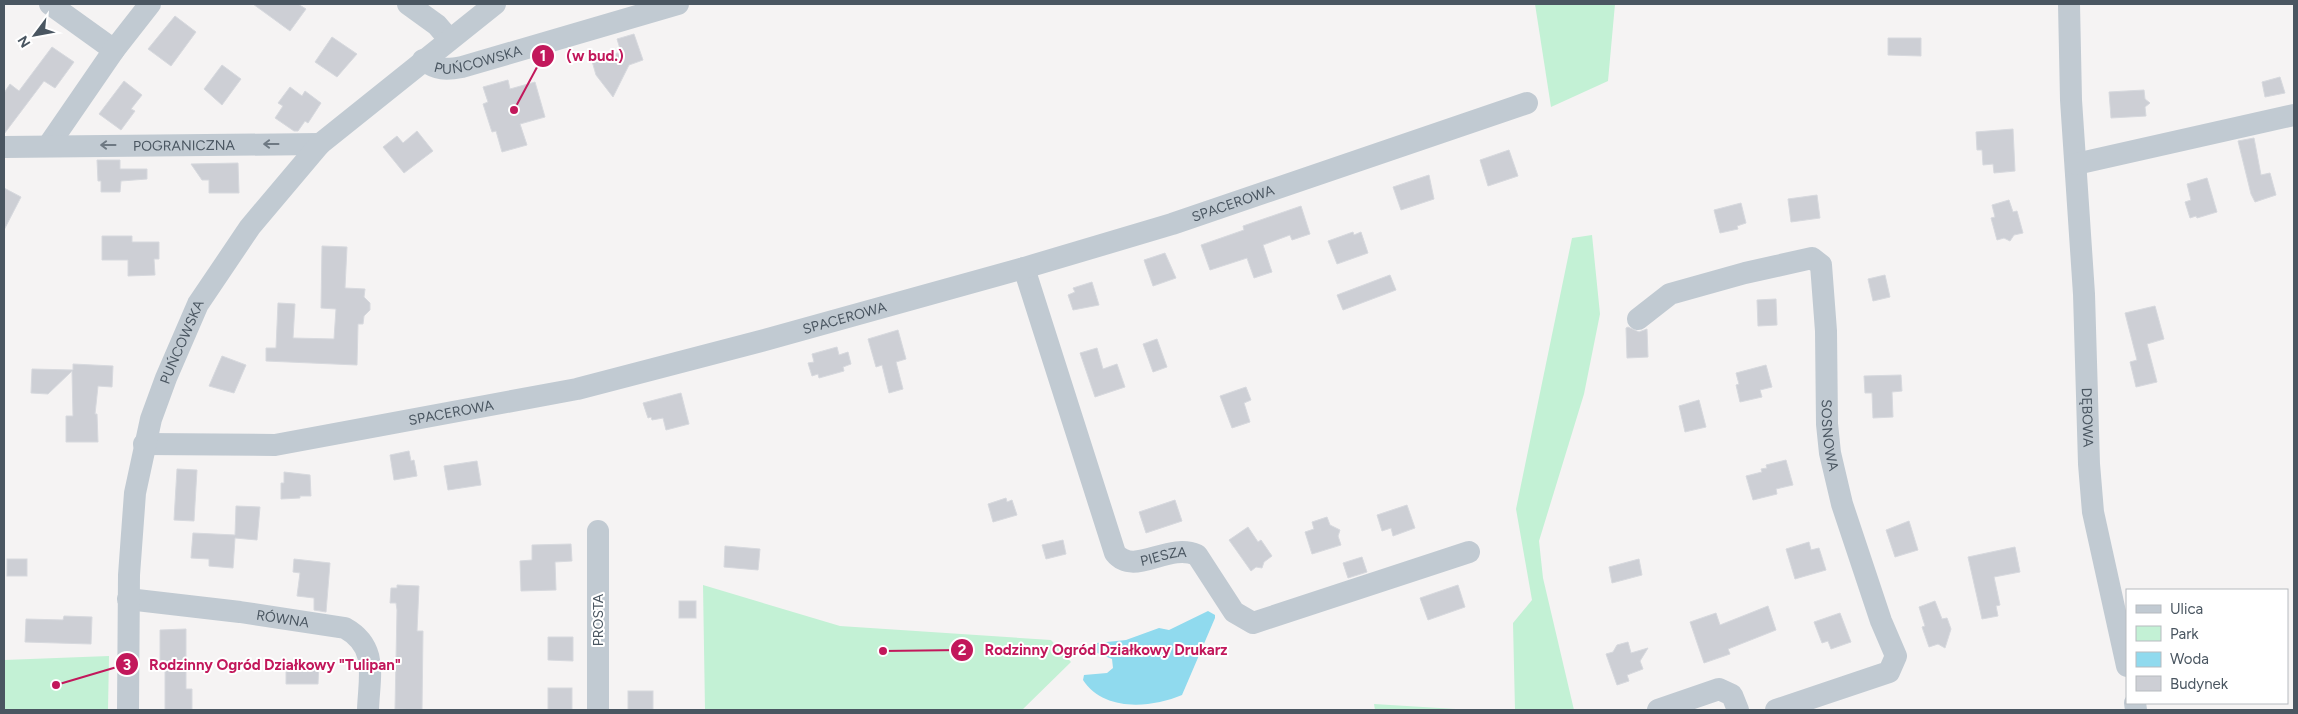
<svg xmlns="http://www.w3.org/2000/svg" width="2298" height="714" font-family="Figtree,sans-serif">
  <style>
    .green { fill: #c3f1d5 }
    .water { fill: #90daee }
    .building { fill: #cdcfd5; stroke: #d7d9de }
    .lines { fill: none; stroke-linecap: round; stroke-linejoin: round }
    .minor { stroke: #c1cad2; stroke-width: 22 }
    .oneway { stroke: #6e7983 }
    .labels { text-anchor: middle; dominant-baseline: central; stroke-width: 4; stroke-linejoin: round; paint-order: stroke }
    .street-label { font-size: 14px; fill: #4a5661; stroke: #fff }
    .leader { fill: none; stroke: #c2185b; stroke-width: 2 }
    .callout-dot { fill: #c2185b; stroke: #fff; stroke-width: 2 }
    .mark-label { font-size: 15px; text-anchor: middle; font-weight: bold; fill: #fff }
    .callout-label { font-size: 15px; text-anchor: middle; font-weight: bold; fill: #c2185b; stroke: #fff; stroke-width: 4; stroke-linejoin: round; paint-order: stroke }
  </style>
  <rect width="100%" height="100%" fill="#f5f3f3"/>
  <g class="green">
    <polygon points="1535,4 1615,4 1608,81 1551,107"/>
    <polygon points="1592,235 1600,314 1584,394 1539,541 1543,578 1574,710 1515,710 1513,623 1532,600 1516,509 1572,238"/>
    <polygon points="703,585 840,626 1051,640 1071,662 1022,710 705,710"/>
    <polygon points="109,656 108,710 4,710 4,660"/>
    <polygon points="1374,704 1472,710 1375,710"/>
  </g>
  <path class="water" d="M1208,611l7,4v3l-33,77c-31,13 -78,17 -99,-15l1,-5 23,-2 6,-5 -1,-9 -17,-7 2,-9 29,-3 33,-12 10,2z"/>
  <g class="building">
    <polygon points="253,4 298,4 306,9 290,31"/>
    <polygon points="175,16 196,32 171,66 148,49"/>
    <polygon points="634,34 643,60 629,65 613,97 596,75 592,61 621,52 617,39"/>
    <polygon points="332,37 357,54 337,77 315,62"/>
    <polygon points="1888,38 1921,38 1921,56 1888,55"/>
    <polygon points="52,47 74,62 55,88 44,81 4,134 4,93 10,84 19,91"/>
    <polygon points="222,65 241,79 222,105 204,89"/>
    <polygon points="2280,77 2285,93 2265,97 2262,82"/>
    <polygon points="508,80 510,89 535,82 545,117 520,124 527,145 502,152 496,131 492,132 483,104 488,102 483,87"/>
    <polygon points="124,81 142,95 131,109 135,111 121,130 99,114"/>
    <polygon points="290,87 302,96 305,91 321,103 308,123 305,121 298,131 294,131 275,118 283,106 278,103"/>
    <polygon points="2144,90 2145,99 2150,103 2145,107 2146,116 2111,118 2109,92"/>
    <polygon points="2013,129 2015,171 1994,173 1993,164 1983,165 1982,150 1977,150 1976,132"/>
    <polygon points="417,131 433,151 404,173 383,147 397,136 403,143"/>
    <polygon points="2254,138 2261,175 2270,173 2276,195 2255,202 2251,194 2238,141"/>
    <polygon points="1509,150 1518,176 1488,186 1480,160"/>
    <polygon points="97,160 120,160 120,169 147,169 147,179 121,181 120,192 101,192 101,181 98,181"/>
    <polygon points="238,163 239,193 209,193 209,180 202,180 191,164"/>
    <polygon points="1429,175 1434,199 1401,210 1393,187"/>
    <polygon points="2207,178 2217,212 2197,218 2196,216 2190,218 2185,202 2191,200 2187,184"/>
    <polygon points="4,188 21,197 4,230"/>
    <polygon points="1817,195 1820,218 1791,222 1788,199"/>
    <polygon points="2009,200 2013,212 2017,211 2023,233 2014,235 2010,241 2004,238 1997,240 1991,218 1995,217 1992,205"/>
    <polygon points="1741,203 1746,223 1737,226 1738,229 1720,233 1714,210"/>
    <polygon points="1301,206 1310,234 1292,240 1290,235 1263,245 1272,272 1254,278 1247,258 1210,270 1201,245 1244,230 1243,226"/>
    <polygon points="1353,232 1354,235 1361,232 1368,253 1337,264 1328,241"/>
    <polygon points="102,236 132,236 132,242 159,242 159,259 154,259 155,275 128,276 128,260 102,260"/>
    <polygon points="322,246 347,247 345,288 365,289 364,297 370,303 370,310 364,316 363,324 358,324 357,365 266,361 266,348 276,348 278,303 295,304 293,338 334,339 336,309 321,308"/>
    <polygon points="1165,253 1176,278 1153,286 1144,260"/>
    <polygon points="1390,275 1396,290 1343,310 1337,295"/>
    <polygon points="1885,275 1890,297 1873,301 1868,279"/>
    <polygon points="1092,282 1099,305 1073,310 1068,295 1075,292 1073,288"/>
    <polygon points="1776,299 1777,325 1758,326 1757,300"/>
    <polygon points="2155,306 2164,339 2147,344 2157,382 2136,387 2130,362 2137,360 2125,313"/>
    <polygon points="1628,327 1639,332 1647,329 1648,357 1627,358 1626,328"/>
    <polygon points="898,330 906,359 896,362 903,389 889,393 882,365 876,367 868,339"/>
    <polygon points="1157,339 1167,367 1153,372 1143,344"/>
    <polygon points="837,347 839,355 848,352 851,364 843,367 844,371 819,378 818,374 812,376 808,363 814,362 812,354"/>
    <polygon points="1097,348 1103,369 1117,364 1125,387 1095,397 1080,353"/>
    <polygon points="222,356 246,365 234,393 209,386"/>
    <polygon points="73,364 113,366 112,387 98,386 95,414 97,414 98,442 66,442 66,416 73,416 72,371 48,394 31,393 32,369 73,370"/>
    <polygon points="1766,365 1772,387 1760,390 1762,397 1740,402 1736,385 1739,384 1736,373"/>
    <polygon points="1901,375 1902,391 1892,392 1893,417 1873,418 1872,393 1865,393 1864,376"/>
    <polygon points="1246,387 1251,400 1244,403 1250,422 1232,428 1220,396"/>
    <polygon points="681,393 689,424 666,430 663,418 652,420 651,417 648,418 643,403"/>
    <polygon points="1699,400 1706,427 1685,432 1679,406"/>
    <polygon points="409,451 411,461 414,460 417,476 394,480 390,455"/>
    <polygon points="1786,460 1793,485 1776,489 1777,494 1753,500 1746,476 1762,472 1761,469 1767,468 1766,465"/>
    <polygon points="477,461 481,485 448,490 444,466"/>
    <polygon points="177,469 197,470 194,521 174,520"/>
    <polygon points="284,472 310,475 311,496 300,496 300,498 281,499 281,483 284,483"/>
    <polygon points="1006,498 1007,502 1012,500 1017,515 993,522 988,504"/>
    <polygon points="1175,500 1182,521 1146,533 1139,512"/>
    <polygon points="1407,505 1415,528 1393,536 1391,528 1382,531 1377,515"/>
    <polygon points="236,506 260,507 257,540 235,538 233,568 209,566 209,559 191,558 193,533 235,535"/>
    <polygon points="1327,517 1330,525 1340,530 1338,536 1341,545 1312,554 1305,532 1314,529 1312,522"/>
    <polygon points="1909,521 1918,550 1895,557 1886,530"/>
    <polygon points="1248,527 1258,542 1261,540 1272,556 1264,562 1262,568 1256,567 1251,571 1229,540"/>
    <polygon points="1063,540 1066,554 1046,559 1042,545"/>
    <polygon points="1809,542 1811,550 1819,548 1826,570 1795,579 1786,549"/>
    <polygon points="571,544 572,561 555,562 556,590 521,591 520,561 532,560 532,545"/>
    <polygon points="725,546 760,549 758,570 724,567"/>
    <polygon points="2015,547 2020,572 1994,577 2000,605 1996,606 1998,616 1982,619 1968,557"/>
    <polygon points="1362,557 1367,572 1348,578 1343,563"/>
    <rect x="7" y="559" width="20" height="17"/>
    <polygon points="294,559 330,563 326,612 314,610 314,598 297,596 300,573 293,572"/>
    <polygon points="1639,559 1642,575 1612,583 1609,567"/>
    <polygon points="397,585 419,586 417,631 423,631 422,710 395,709 397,610 396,603 390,603 391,588 397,588"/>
    <polygon points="1458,585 1465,607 1428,620 1420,598"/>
    <rect x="679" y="601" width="17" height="17"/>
    <polygon points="1935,601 1942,619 1947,618 1951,629 1945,648 1938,644 1929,647 1922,627 1925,626 1919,607"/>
    <polygon points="1768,606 1776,630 1728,649 1730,654 1704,663 1690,622 1716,613 1720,625"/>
    <polygon points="1840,613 1851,642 1831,649 1828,641 1822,643 1814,622"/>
    <polygon points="64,616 92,617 91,644 25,642 26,619 63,620"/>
    <polygon points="186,629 186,689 192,689 192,710 165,710 165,665 160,665 160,630"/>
    <polygon points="548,637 573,637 573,661 548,660"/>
    <polygon points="1628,642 1631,653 1648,648 1640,661 1643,669 1627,675 1629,681 1617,685 1606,654 1613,652 1617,645"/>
    <polygon points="286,662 319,662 318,684 286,684"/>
    <rect x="548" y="688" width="24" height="22"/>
    <rect x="628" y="691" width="25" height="19"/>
  </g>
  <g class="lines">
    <g class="minor">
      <polyline points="50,4 114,50"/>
      <polyline points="408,4 437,25 449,39"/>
      <path id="s1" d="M2069,4l2,96 13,194 5,170 4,48 34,154"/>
      <path id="s2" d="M423,60c14,10 23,10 39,7l216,-63"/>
      <polyline points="48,146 114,50 150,4"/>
      <path id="s3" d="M4,147l316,-3"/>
      <polyline points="2076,164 2294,115"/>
      <path id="s4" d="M1024,268l91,285c19,24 53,-11 82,2l37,57 19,11 216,-71"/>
      <path id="s5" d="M1638,319l32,-25 75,-21 67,-15 9,7 5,66 1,93 3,29 12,51 39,117 15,35 -7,16 -113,38"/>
      <path id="s6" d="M144,444l131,1 302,-56 184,-48 263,-73 148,-44 355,-121"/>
      <path id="s7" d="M128,599l112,13 105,16c34,19 24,49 23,82"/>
      <polyline points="2135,703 2136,710"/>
      <path id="s8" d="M128,710l1,-135 6,-82 16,-74 15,-41 32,-74 52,-77 70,-83 175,-140"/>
      <polyline points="598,710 598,531"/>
      <polyline points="1658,710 1719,689 1732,695 1738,710"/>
    </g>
  </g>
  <defs><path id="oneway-shaft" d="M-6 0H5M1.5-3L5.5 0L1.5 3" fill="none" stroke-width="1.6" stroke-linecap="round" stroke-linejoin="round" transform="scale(1.25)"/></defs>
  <g class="oneway">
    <use href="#oneway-shaft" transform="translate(271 144) rotate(180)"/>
    <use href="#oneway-shaft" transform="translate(108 145) rotate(180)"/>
  </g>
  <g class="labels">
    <g class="street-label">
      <text stroke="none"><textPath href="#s2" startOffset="58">PUŃCOWSKA</textPath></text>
      <text stroke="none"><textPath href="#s3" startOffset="180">POGRANICZNA</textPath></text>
      <text stroke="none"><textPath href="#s6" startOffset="1120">SPACEROWA</textPath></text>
      <text stroke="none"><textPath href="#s6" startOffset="715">SPACEROWA</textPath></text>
      <text stroke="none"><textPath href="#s8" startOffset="376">PUŃCOWSKA</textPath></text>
      <text stroke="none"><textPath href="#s6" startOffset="310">SPACEROWA</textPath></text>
      <text stroke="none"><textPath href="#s1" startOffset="414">DĘBOWA</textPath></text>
      <text stroke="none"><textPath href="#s5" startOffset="369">SOSNOWA</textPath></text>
      <text stroke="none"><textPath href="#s4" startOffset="351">PIESZA</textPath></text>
      <text stroke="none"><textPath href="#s7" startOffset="156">RÓWNA</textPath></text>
      <text transform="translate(598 620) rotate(-90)">PROSTA</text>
    </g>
  </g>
  <path class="leader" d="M514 110L543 56M883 651L962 650M56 685L127 664"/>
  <g class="callout-dot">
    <circle cx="514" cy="110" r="5"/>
    <circle cx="883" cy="651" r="5"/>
    <circle cx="56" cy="685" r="5"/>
    <circle cx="543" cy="56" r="12"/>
    <circle cx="962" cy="650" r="12"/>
    <circle cx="127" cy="664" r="12"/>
  </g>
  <g class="mark-label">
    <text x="543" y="61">1</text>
    <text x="962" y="655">2</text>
    <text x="127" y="670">3</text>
  </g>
  <g class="callout-label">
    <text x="595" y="61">(w bud.)</text>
    <text x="1106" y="655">Rodzinny Ogród Działkowy Drukarz</text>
    <text x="275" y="670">Rodzinny Ogród Działkowy "Tulipan"</text>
  </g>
  <rect width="2298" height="714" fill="none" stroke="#4a5661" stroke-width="10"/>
  <rect x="2126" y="589" width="162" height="115" fill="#ffffff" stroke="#b7bbc0"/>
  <rect x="2136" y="605" width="25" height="8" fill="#c1cad2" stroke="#b7bbc0"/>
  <text x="2170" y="614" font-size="15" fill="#4a5661">Ulica</text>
  <rect x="2136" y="626" width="25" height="15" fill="#c3f1d5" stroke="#b7bbc0"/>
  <text x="2170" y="639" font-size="15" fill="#4a5661">Park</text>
  <rect x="2136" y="652" width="25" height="15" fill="#90daee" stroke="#b7bbc0"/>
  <text x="2170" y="664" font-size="15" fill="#4a5661">Woda</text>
  <rect x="2136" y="676" width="25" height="15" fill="#cdcfd5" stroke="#b7bbc0"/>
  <text x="2170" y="689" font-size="15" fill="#4a5661">Budynek</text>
  <g transform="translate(35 35) rotate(238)" stroke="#ffffff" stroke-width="4" paint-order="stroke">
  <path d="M0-4L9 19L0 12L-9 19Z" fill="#4a5661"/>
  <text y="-8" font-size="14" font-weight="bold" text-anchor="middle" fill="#4a5661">N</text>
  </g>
</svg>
